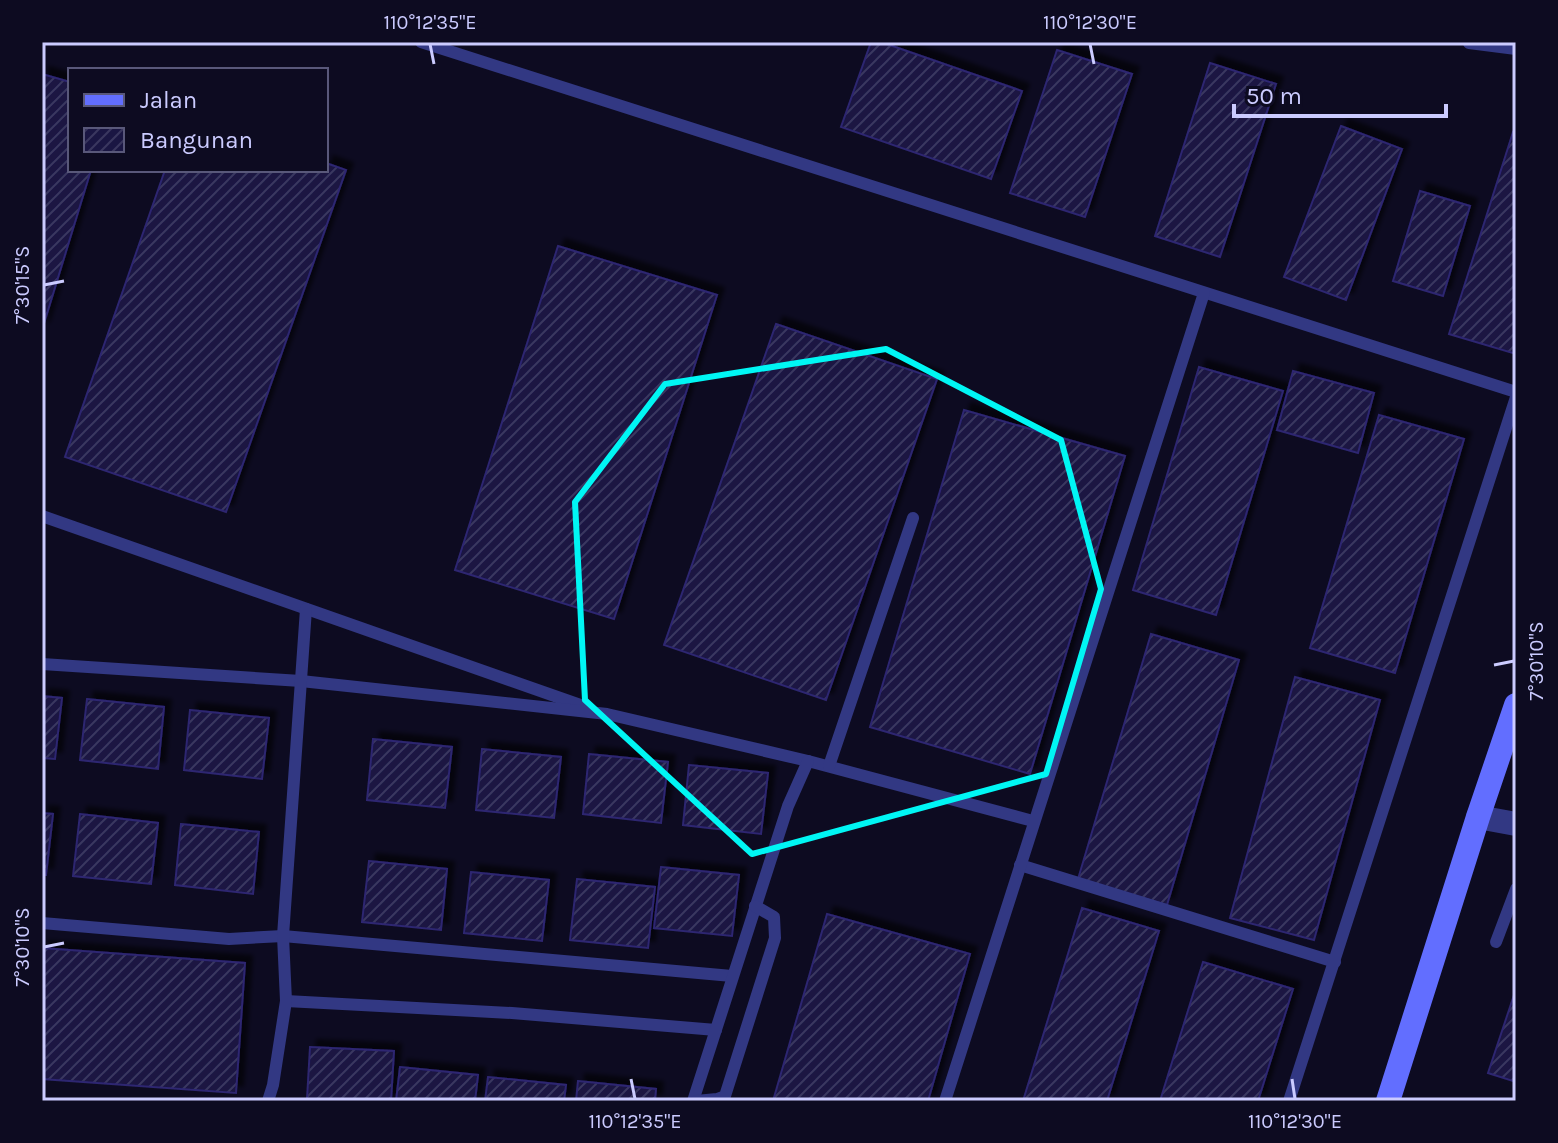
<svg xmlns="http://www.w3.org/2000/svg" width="1558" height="1143" font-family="Karla,sans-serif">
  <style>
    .building { fill: url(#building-hatch); stroke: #2d2671; stroke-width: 2; filter: url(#shadow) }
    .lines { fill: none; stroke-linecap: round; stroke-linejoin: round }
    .lane { stroke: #323883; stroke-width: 12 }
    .street { stroke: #323883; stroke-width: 24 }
    .secondary { stroke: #626eff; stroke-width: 24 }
    .marked { fill: none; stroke: #00f6f4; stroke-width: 6; stroke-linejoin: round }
    .ticks { fill: none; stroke: #cbcbff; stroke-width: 3 }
    .neatline { fill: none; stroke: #cbcbff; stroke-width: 3 }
    .ticks-label { font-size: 20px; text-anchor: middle; fill: #cbcbff }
  </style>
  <defs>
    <pattern id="building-hatch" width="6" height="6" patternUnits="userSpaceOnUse" patternTransform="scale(2)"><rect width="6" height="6" fill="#1a1643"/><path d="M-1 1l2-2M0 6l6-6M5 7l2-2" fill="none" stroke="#3a375f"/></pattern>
    <filter id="shadow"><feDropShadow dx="7" dy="-7" stdDeviation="2" flood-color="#0009"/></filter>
  </defs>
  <rect width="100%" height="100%" fill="#0d0b21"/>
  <g class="building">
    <polygon points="871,42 881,42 1022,91 991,179 841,127"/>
    <polygon points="1057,50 1132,74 1085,217 1010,193"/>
    <polygon points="1210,63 1276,84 1220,257 1155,236"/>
    <polygon points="42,74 70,82 70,170 91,170 42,330"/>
    <polygon points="1341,126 1402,149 1346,300 1284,277"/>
    <polygon points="1513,132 1516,133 1516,354 1449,334"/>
    <polygon points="326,163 346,170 226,512 65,457 165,170 326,170"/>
    <polygon points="1420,191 1470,206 1443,296 1393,281"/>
    <polygon points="558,246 717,295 614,619 455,570"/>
    <polygon points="776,324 937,379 826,700 664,645"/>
    <polygon points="1199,367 1283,391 1216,615 1133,590"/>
    <polygon points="1293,371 1374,393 1358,453 1277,430"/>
    <polygon points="964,410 1125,456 1030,774 870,727"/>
    <polygon points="1379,415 1464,439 1395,673 1310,648"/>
    <polygon points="1151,634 1239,660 1167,905 1078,879"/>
    <polygon points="1295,677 1380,700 1314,940 1230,918"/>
    <polygon points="42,696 62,698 55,759 42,758"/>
    <polygon points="87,699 164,707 158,769 80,760"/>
    <polygon points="190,710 269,718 262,779 184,770"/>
    <polygon points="373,739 452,747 445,808 367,800"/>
    <polygon points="482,749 561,757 554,818 476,810"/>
    <polygon points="589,754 668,762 661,823 583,814"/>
    <polygon points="689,765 768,773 761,834 683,825"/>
    <polygon points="42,813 53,814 46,875 42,875"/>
    <polygon points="80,814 158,823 151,884 73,876"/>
    <polygon points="181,824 259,832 253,894 175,885"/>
    <polygon points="369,861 447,869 441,930 362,922"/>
    <polygon points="661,867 739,875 732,936 654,928"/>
    <polygon points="471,872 549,880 542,941 464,933"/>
    <polygon points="577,879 655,887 648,948 570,940"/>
    <polygon points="1082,908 1159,931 1107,1101 1023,1101"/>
    <polygon points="827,914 970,954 928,1101 773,1101"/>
    <polygon points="42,948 245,963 236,1093 42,1079"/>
    <polygon points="1203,962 1293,989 1258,1101 1160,1101"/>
    <polygon points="1516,989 1516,1082 1488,1073"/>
    <polygon points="310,1047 394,1051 391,1101 307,1099"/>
    <polygon points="400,1067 478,1075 475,1101 396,1101"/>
    <polygon points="488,1077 566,1085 564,1101 485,1101"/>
    <polygon points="578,1081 656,1089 655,1101 576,1101"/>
  </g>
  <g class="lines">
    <g class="lane">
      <polyline points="421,42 1516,392"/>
      <polyline points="1469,43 1516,49"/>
      <polyline points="42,516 586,707"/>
      <polyline points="42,664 301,681 607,714 808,761 1033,821"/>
      <polyline points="829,766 913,518"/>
      <polyline points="1020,865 1335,962"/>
      <polyline points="42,923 229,939 283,936 732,976"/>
      <polyline points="1496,942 1516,889"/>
      <polyline points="286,1001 512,1013 716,1030"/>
      <polyline points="268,1101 273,1085 286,1001 283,936 306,609"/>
      <polyline points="693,1101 788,806 808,761"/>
      <polyline points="696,1101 717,1099 725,1096 775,938 774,917 755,906"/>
      <polyline points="945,1101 1204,293"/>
      <polyline points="1289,1101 1516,397"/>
    </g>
    <polyline class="street" points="1478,817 1516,824"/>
    <polyline class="secondary" points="1388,1101 1478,817 1516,705"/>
  </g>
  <path class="marked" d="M886,349l175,91 40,149 -55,185 -294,80 -167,-154 -10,-198 90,-118z"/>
  <path class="ticks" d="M430,44l4,20M1090,44l4,20M44,285l20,-4M1494,665l20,-4M44,947l20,-4M631,1079l4,20M1292,1079l3,20"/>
  <rect width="1558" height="1143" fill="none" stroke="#0d0b21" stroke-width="88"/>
  <rect x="68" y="68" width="260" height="104" fill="#0d0b21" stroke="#59587a" stroke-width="2"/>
  <rect x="84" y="94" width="40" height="12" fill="#626eff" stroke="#59587a" stroke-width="2"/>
  <text x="140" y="108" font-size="24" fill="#cbcbff">Jalan</text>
  <rect x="84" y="128" width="40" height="24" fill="url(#building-hatch)" stroke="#59587a" stroke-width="2"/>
  <text x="140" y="148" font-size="24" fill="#cbcbff">Bangunan</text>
  <path d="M1234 104v12h212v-12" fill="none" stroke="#cbcbff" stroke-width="4"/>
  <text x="1246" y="104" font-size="24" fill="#cbcbff" stroke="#0d0b21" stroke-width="6" paint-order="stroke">50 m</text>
  <rect x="44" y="44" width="1470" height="1055" class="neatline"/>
  <g class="ticks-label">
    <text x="430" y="29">110°12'35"E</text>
    <text x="1090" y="29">110°12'30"E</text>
    <text transform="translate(22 285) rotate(-90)" y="7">7°30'15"S</text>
    <text transform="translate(1536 661) rotate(-90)" y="7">7°30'10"S</text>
    <text transform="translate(22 947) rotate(-90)" y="7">7°30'10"S</text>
    <text x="635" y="1128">110°12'35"E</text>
    <text x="1295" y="1128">110°12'30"E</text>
  </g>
</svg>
